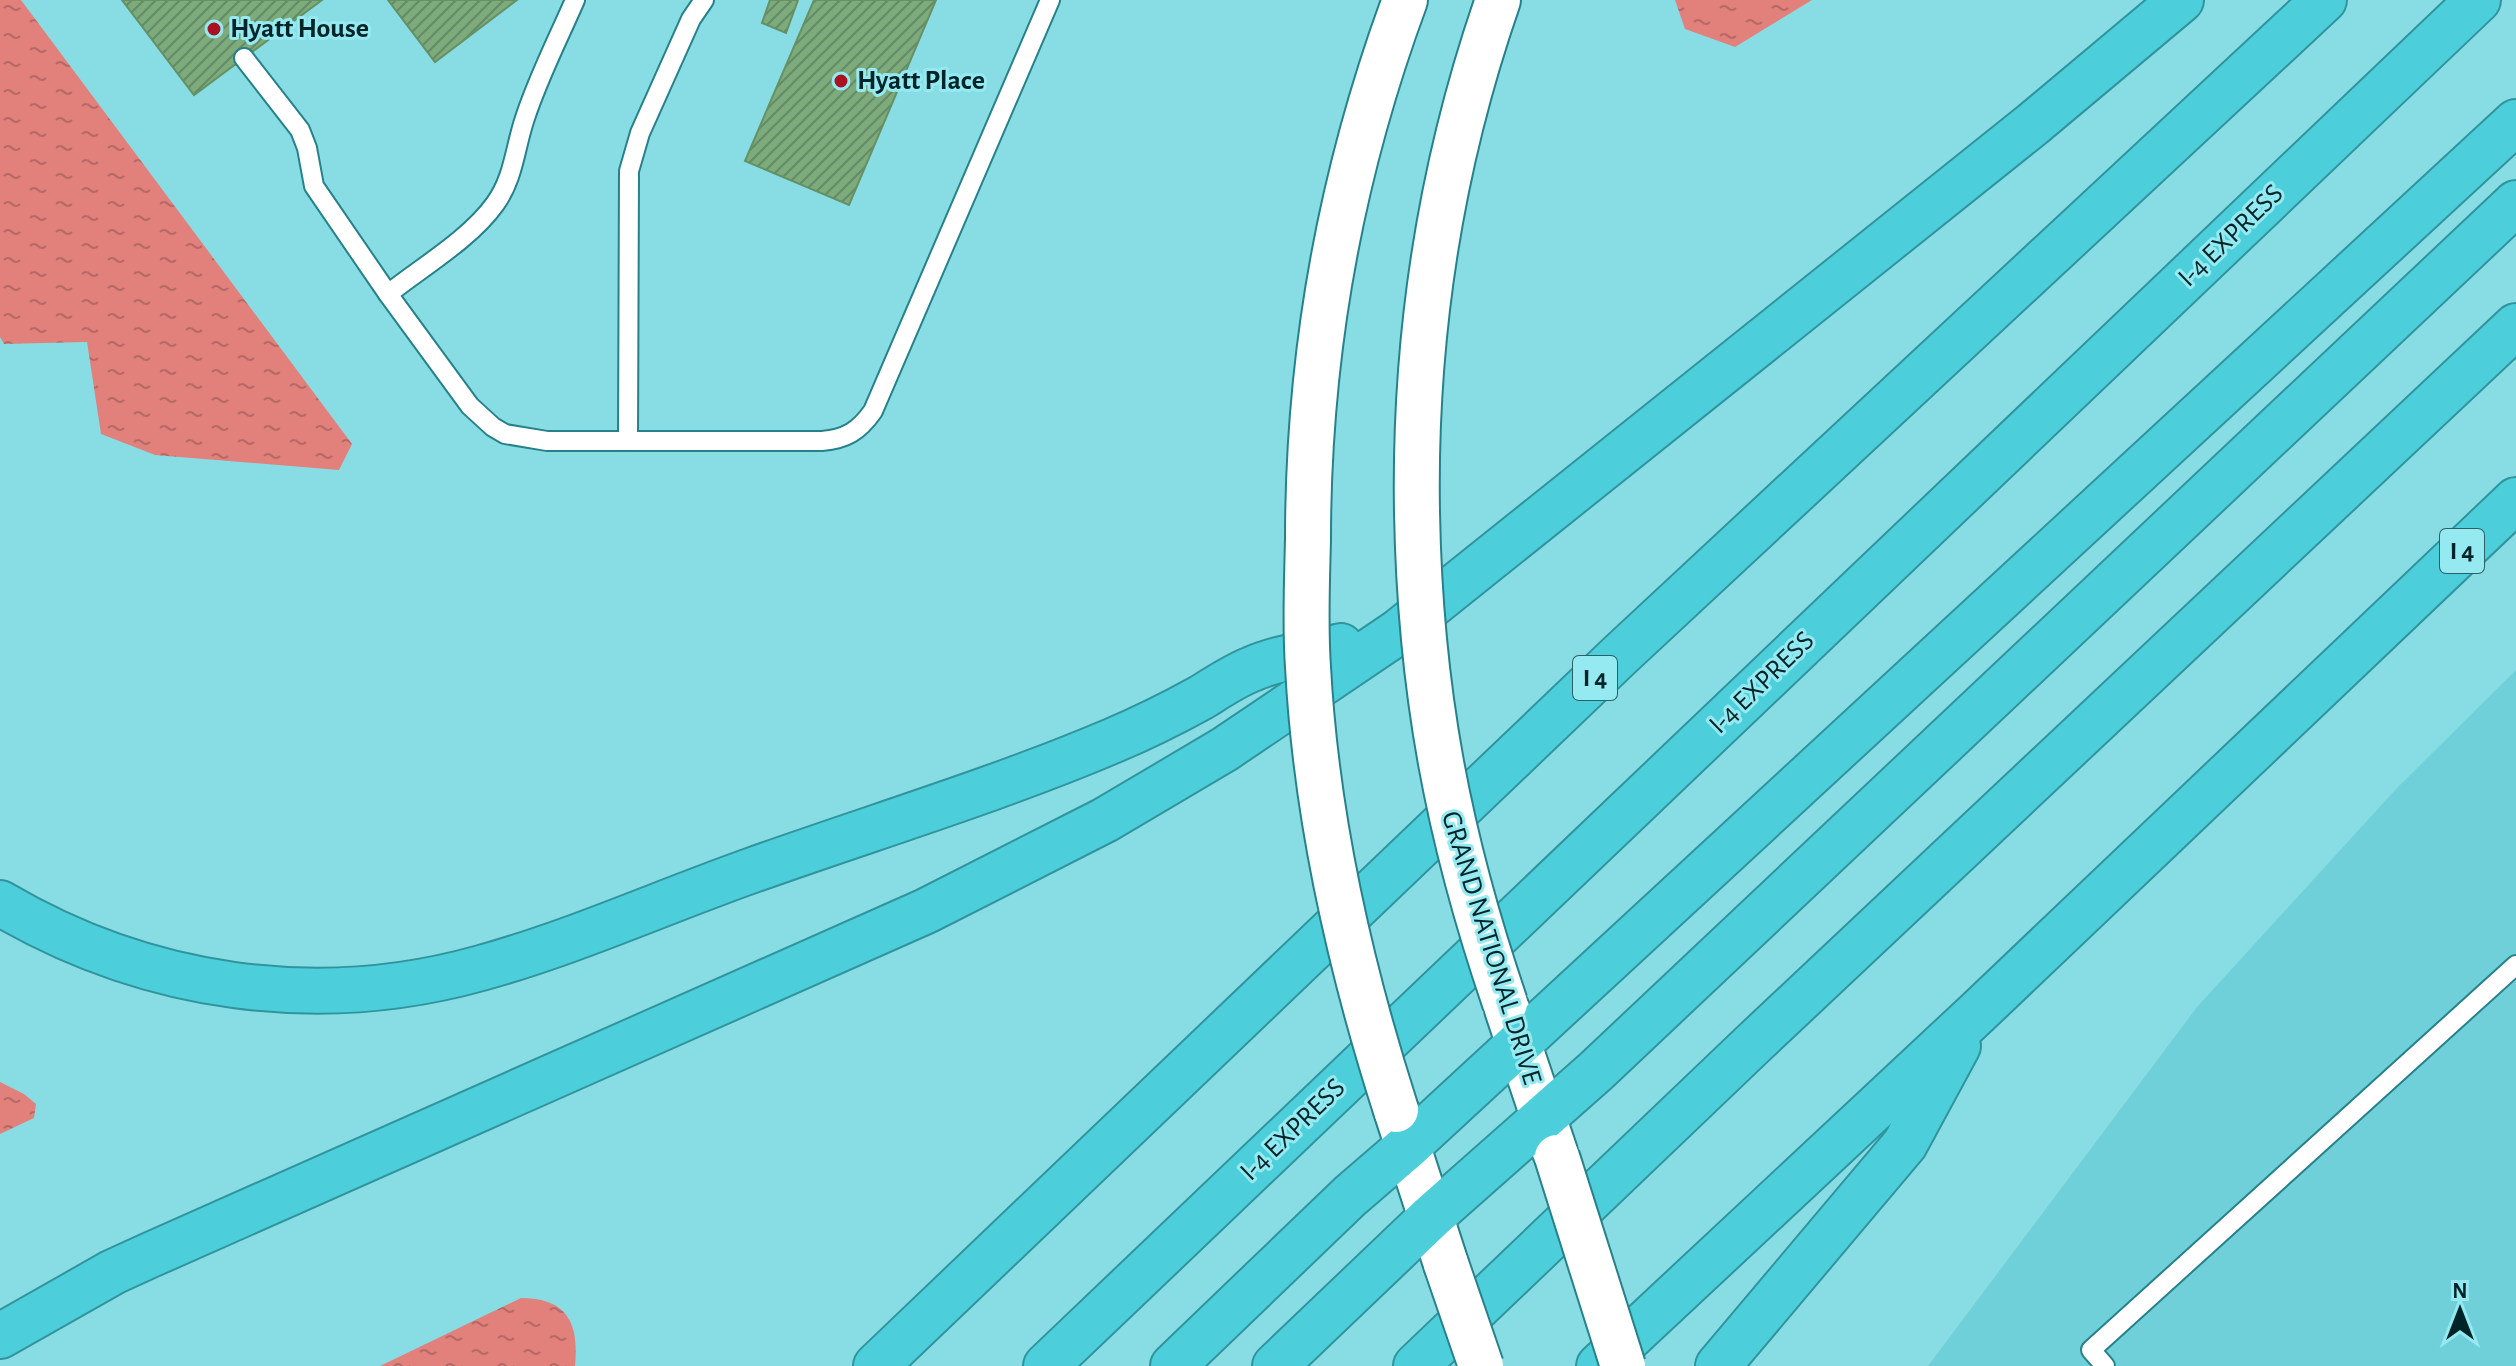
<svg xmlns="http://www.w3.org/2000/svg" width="2516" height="1366" font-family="'Alegreya Sans',sans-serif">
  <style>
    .built { fill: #70d0da }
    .water { fill: url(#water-ripples) }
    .building { fill: url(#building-hatch); stroke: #659163; stroke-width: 2 }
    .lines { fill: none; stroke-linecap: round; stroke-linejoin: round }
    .lane-casing { stroke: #27818a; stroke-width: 22 }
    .secondary-casing { stroke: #27818a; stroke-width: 48 }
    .highway-casing { stroke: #31949c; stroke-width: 48 }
    .lane { stroke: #fff; stroke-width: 18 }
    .secondary { stroke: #fff; stroke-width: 44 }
    .highway { stroke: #4ccfdb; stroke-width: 44 }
    .secondary-bridge-casing { stroke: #27818a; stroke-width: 48; stroke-linecap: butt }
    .secondary-bridge { stroke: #fff; stroke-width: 44 }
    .poi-dot { fill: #a81222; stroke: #95eaf2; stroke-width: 3 }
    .labels { text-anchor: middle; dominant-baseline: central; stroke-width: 6; stroke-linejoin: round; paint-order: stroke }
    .shield { fill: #95eaf2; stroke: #2d6065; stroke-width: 2 }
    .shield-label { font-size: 26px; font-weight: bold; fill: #002528 }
    .poi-label { font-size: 28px; font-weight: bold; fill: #002528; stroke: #95eaf2; text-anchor: start }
    .street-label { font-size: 28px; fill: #002528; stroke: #95eaf2 }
  </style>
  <defs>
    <pattern id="water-ripples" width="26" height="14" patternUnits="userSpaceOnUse" patternTransform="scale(2)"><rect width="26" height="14" fill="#e2817c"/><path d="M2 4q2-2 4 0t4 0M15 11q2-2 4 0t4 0" fill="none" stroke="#b56966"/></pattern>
    <pattern id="building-hatch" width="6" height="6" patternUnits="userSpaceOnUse" patternTransform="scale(2)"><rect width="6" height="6" fill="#7dab7c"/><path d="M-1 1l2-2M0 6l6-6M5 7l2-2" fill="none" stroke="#648b66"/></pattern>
  </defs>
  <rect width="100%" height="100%" fill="#88dde5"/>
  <polygon class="built" points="2516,670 2516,1366 1928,1366 2197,1007 2396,789"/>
  <g class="water">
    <polygon points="0,0 21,0 352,444 339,470 155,455 101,434 87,342 4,344 0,337"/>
    <polygon points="1675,0 1812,0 1735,47 1685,29"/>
    <polygon points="0,1082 24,1094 36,1104 34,1118 0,1134"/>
    <path d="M521,1298c47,0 58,26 54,68h-195z"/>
  </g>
  <g class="building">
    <polygon points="122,0 322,0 194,95"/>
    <polygon points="388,0 517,0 435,62"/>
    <polygon points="770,0 798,0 786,33 762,23"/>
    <polygon points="814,0 936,0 849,205 745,161"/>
  </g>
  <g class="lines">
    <defs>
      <g id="lane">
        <path d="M244,58l56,72 7,18 7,38 74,108 82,112 23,21 12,7 42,7h275c24,-2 37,-10 51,-30l177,-411"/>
        <path d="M388,294c34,-27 82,-55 107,-90 19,-26 20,-57 30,-86 13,-40 33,-79 50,-118"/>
        <polyline points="628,441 629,171 640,133 691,19 704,0"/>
        <polyline points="2105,1366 2091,1350 2516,965"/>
      </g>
      <g id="secondary">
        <path d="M1417,512c-3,-174 24,-348 81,-512"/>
        <path d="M1308,539c0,-184 33,-366 97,-539"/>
        <polyline points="1507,1009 1555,1152"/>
        <polyline points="1396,1110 1446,1264"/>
      </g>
      <g id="highway">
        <path d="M0,903c146,86 317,111 481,65 91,-25 179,-65 269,-97 120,-43 244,-80 362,-130 31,-13 61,-28 90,-44 16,-10 32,-21 50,-28 27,-12 61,-16 89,-23"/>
        <polyline points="0,1336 113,1272 148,1256 926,911 1105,820 1225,749 1398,632 2033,124 2181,0"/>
        <polyline points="876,1366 1620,655 2324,0"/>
        <polyline points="1046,1366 2478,0"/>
        <polyline points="1173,1366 1350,1196 1408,1146 2516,122"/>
        <polyline points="1275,1366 1431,1217 1596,1071 2516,203"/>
        <polyline points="1416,1366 1755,1042 2516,326"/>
        <polyline points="1599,1366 1977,1013 2516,500"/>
        <polyline points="1718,1366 1905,1144 1958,1046"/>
      </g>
    </defs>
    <use href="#lane" class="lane-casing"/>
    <use href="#secondary" class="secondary-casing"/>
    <use href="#highway" class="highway-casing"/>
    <use href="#lane" class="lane"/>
    <use href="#secondary" class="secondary"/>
    <use href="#highway" class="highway"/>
    <defs>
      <g id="secondary-bridge">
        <path d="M1417,512c3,177 31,324 88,491"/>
        <path d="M1308,539c-1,43 -3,86 0,128 8,151 42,300 88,443"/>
        <polyline points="1557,1157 1623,1366"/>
        <polyline points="1446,1264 1481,1366"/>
      </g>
    </defs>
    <use href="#secondary-bridge" class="secondary-bridge-casing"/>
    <use href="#secondary-bridge" class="secondary-bridge"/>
  </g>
  <g class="poi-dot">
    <circle cx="214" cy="29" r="8"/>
    <circle cx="841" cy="81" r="8"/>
  </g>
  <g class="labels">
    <g class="shield">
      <rect x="2440" y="529" width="44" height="44" rx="6"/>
      <rect x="1573" y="656" width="44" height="44" rx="6"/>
    </g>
    <g class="shield-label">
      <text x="2462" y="551">I 4</text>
      <text x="1595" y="678">I 4</text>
    </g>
    <g class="poi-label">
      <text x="230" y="29">Hyatt House</text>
      <text x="857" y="81">Hyatt Place</text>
    </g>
    <g class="street-label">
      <text transform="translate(2231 236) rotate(-44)">I-4 EXPRESS</text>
      <text transform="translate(1762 683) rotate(-44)">I-4 EXPRESS</text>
      <text transform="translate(1491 948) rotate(73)">GRAND NATIONAL DRIVE</text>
      <text transform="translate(1293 1130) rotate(-44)">I-4 EXPRESS</text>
    </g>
  </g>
  <g transform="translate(2460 1310)" stroke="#95eaf2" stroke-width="6" paint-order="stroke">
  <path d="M0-6L14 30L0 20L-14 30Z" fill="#002528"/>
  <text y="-12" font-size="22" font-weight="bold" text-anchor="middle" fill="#002528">N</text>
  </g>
</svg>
